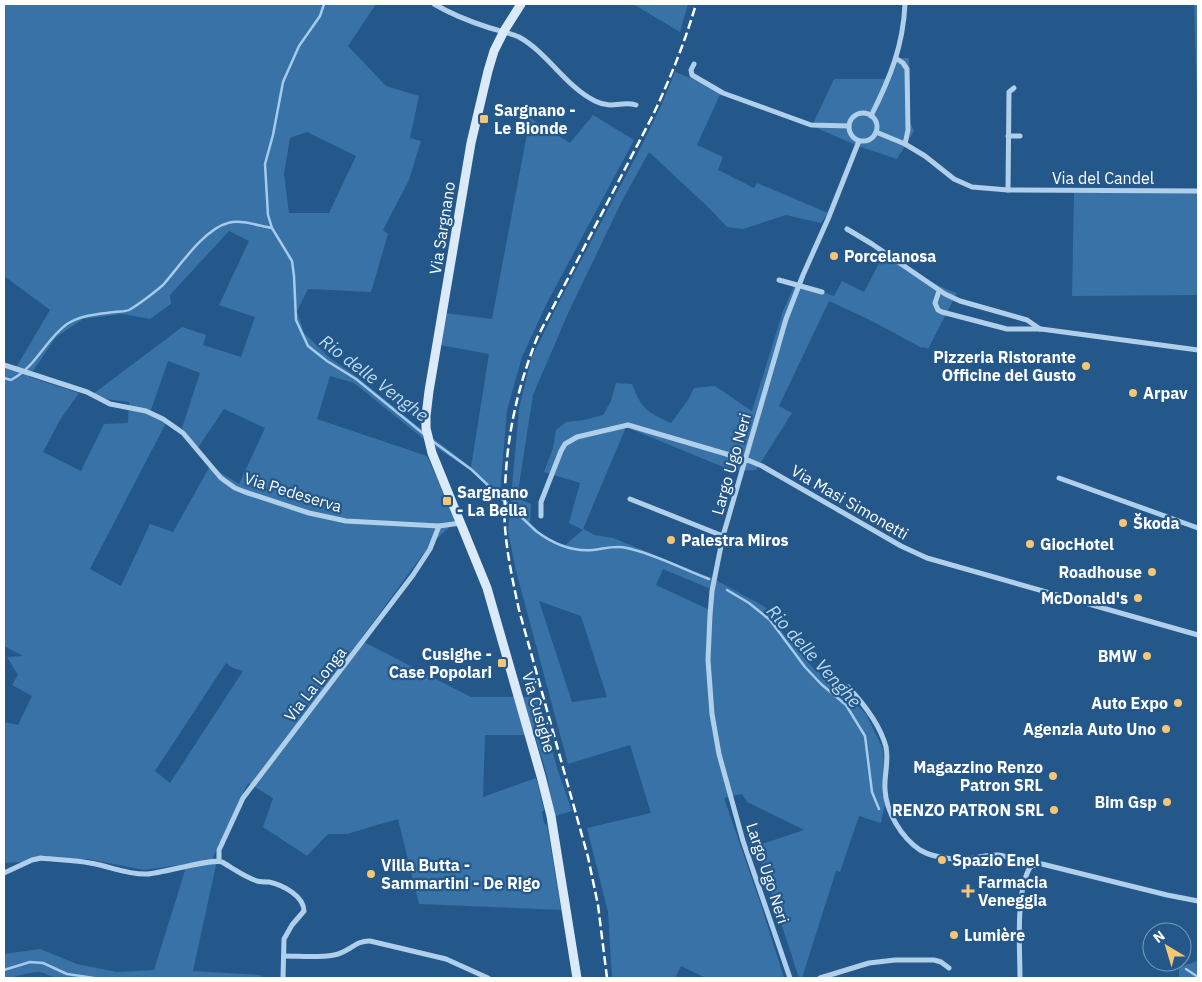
<svg xmlns="http://www.w3.org/2000/svg" width="1202" height="982" font-family="'IBM Plex Sans',sans-serif">
  <style>
    .green { fill: #3872a6; fill-rule: evenodd }
    .lines { fill: none; stroke-linecap: round; stroke-linejoin: round }
    .stream { stroke: #a5caeb; stroke-width: 2.5 }
    .street { stroke: #b0cfea; stroke-width: 5 }
    .secondary { stroke: #dbeaf8; stroke-width: 9 }
    .rail { stroke: #fff; stroke-width: 2.5; stroke-dasharray: 9 4; stroke-linecap: butt }
    .poi-dot { fill: #f5c674; stroke: #24588a; stroke-width: 2 }
    .labels { text-anchor: middle; dominant-baseline: central; stroke-width: 4.5; stroke-linejoin: round; paint-order: stroke }
    .poi-label { font-size: 16px; font-weight: bold; fill: #fff; stroke: #24588a; text-anchor: start }
    .street-label { font-size: 16px; fill: #fff; stroke: #24588a }
    .water-label { font-size: 18px; font-style: italic; fill: #bcd8f1; stroke: #24588a }
  </style>
  <rect width="100%" height="100%" fill="#24588a"/>
  <g class="green">
    <path d="M4,4h372l-28,42 38,40 33,10 -9,42 11,3 -12,39 -26,50 5,4 -17,58 -63,-3 -11,22 7,22 26,25 27,19 64,52 50,38 18,-113 -49,-9 5,-32 47,6 38,-201 40,25 23,-28 41,25 -87,163 -25,54 -15,53 -7,82 1,8 -31,-30 -45,-30 -71,-57 -24,-7 -13,43 110,37 29,65 -27,25 -69,94 111,57h67l19,71 15,43 -17,5 -8,-40 -12,-41h-50l-2,62 53,-19 8,32 -2,2 2,11 3,2 14,85 -142,-6 -21,-85 -51,15h-19l-21,22 -44,-29 10,-29 -25,-15 -35,74 3,8 -23,106 67,4 4,3h-209c-5,-2 -10,-5 -15,-6 -12,-1 -25,6 -36,6v-24l36,-5 37,15 40,8 37,-2 33,-106 -43,6 -56,-11 -84,4v-141l14,3 14,-29 -20,-11 6,-10 -11,-18 16,-1 -19,-10v-278l10,3 36,-61 -46,-34zM307,132l49,24 -27,57h-40l-5,-39 6,-36zM229,231l20,10 -30,64 36,12 -14,40 -38,-12 3,-10 -24,-8 -93,70 40,5 -1,21 -24,1 -23,47 -38,-19 17,-32 19,-27 -50,-16 27,-40 27,-18 39,-5 28,5 21,-15 -1,-9zM168,361l32,12 -18,55 15,21 27,-40 41,19 -26,56 -29,-18 -37,66 -23,-8 -29,62 -31,-17 77,-148 -16,-11zM226,663l7,5 10,3 -73,112 -15,-12z"/>
    <polygon points="633,4 688,4 680,32"/>
    <polygon points="1194,4 1198,4 1198,100 1197,99"/>
    <polygon points="899,58 909,58 910,122 914,131 897,159 858,146 812,126 834,79 891,79"/>
    <path d="M675,72l47,18 -25,55 26,12 -5,13 36,18 3,-5 71,30 -7,10 -35,-8 -43,14 -16,-2 -18,-19 -60,-56 -26,47 -53,110 -37,86 -16,103 14,6 -1,19 15,14 20,8 18,-15 -14,-7 11,-40 -36,-11 9,-24 3,-18 10,-8 18,-2 19,-5 8,-14 5,-18 16,1c10,26 15,28 39,39l17,-23 6,-12 21,-2 37,25 31,-100 13,-29 38,14 8,-15 22,11 22,-42c21,16 45,35 71,43l-29,56 -5,-2 -1,1 -52,-28 -41,-19 -50,105 13,7 -36,57 -23,1 -107,-44 -43,102 12,6 18,3 101,41 51,28 20,29 16,15 3,7 11,12 11,6 14,12 26,26 17,35 3,50 -5,24 -22,-7 -19,56 -4,-1 -34,107h-3l-43,-132 48,-16 -57,-28 -5,-8 -18,4 37,107 23,73h-78l-25,-12 -6,12h-63l-4,-66 -21,-84 64,-15 -21,-68 -62,19 -52,-193 -8,-40 11,-122 12,-50 25,-51 86,-163 19,-39zM663,569l50,21 -3,20 -54,-25zM539,601l42,15 26,81 -35,5z"/>
    <polygon points="1198,192 1198,295 1072,296 1074,193"/>
    <polygon points="1198,961 1198,978 1179,978 1179,967"/>
  </g>
  <g class="lines">
    <g class="stream">
      <polyline points="324,4 320,16 299,46 283,82 273,135 265,164 268,215 272,228 292,261 294,276 296,320 308,346 327,361 356,379 425,435"/>
      <path d="M4,378l7,2c25,-13 34,-40 56,-56 14,-9 31,-10 47,-12 5,-1 11,0 15,-2 9,-5 26,-18 34,-25 16,-18 41,-56 65,-62 13,-4 31,3 44,5"/>
      <path d="M431,440l41,30 64,61c16,12 36,21 57,19 11,-1 21,-5 34,-2 28,6 55,21 82,31"/>
      <polyline points="727,590 749,603 770,620 805,667 821,684 846,705 865,736 872,792 879,809"/>
      <polyline points="1186,969 1198,977"/>
      <polyline points="4,970 30,962 43,963 67,974 94,978"/>
    </g>
    <g class="street">
      <path d="M434,4c17,10 37,18 56,24 10,3 20,5 29,9 29,16 46,49 76,64 18,9 27,-1 41,4"/>
      <polyline points="897,59 903,63 907,69 908,130 905,144"/>
      <polyline points="694,64 691,70 692,75 723,93 811,125 849,126"/>
      <circle cx="863" cy="127" r="14"/>
      <path d="M871,116c19,-38 32,-69 34,-112"/>
      <polyline points="876,132 905,144 925,156 954,179 972,187 1008,190 1198,191"/>
      <polyline points="1008,136 1020,136"/>
      <polyline points="1008,190 1009,92 1014,88"/>
      <polyline points="847,229 872,244 945,294 960,301 1027,320 1040,329"/>
      <polyline points="779,280 822,292"/>
      <polyline points="939,291 935,303 938,310 942,312 1007,329 1041,329 1198,350"/>
      <polyline points="4,365 87,392 110,404 146,411 163,419 183,433 221,478 235,488 245,492 309,513 346,521 439,526 461,523"/>
      <polyline points="1059,478 1198,528"/>
      <polyline points="630,499 723,536"/>
      <polyline points="541,516 541,502 561,451 565,444 577,437 628,425 750,461 762,466 901,546 927,558 1198,635"/>
      <path d="M848,687c16,17 32,37 38,60 3,14 -2,29 -1,42 1,23 16,48 35,61 10,6 22,8 33,9 16,3 30,-5 45,-4 13,1 24,10 33,11 2,0 7,-2 11,-2l125,31 31,6"/>
      <polyline points="219,860 219,850 243,798 413,575 430,549 439,526"/>
      <path d="M4,873l28,-13 9,-2c16,2 33,2 49,5 19,3 38,12 57,11 17,-1 64,-16 75,-12 12,7 23,15 35,19 4,1 8,1 12,1 14,3 35,14 35,29l-12,14 -8,14 -1,39"/>
      <path d="M284,956c16,0 34,2 50,-1 14,-2 22,-15 36,-14l76,18 42,19"/>
      <polyline points="790,978 743,841 719,754 712,714 708,660 710,615 712,591 723,536 786,319 803,275 828,219 859,141"/>
      <polyline points="820,978 869,963 895,960 934,960 941,962 949,968"/>
      <path d="M1020,978c0,-28 -5,-89 11,-112"/>
    </g>
    <polyline class="secondary" points="521,4 504,31 494,51 488,71 471,143 429,391 426,416 426,428 432,453 487,588 541,776 551,816 577,978"/>
    <path class="rail" d="M607,978l-9,-73 -10,-48 -69,-247c-6,-28 -12,-55 -14,-83 -1,-12 0,-25 0,-38 2,-54 12,-100 32,-151l116,-223c17,-36 32,-73 43,-111"/>
  </g>
  <g class="poi-dot">
    <rect x="479" y="114" width="10" height="10" rx="2.5"/>
    <circle cx="834" cy="256" r="5"/>
    <circle cx="1086" cy="366" r="5"/>
    <circle cx="1133" cy="393" r="5"/>
    <rect x="442" y="496" width="10" height="10" rx="2.5"/>
    <circle cx="1123" cy="523" r="5"/>
    <circle cx="671" cy="540" r="5"/>
    <circle cx="1030" cy="544" r="5"/>
    <circle cx="1152" cy="572" r="5"/>
    <circle cx="1138" cy="598" r="5"/>
    <circle cx="1147" cy="656" r="5"/>
    <rect x="497" y="658" width="10" height="10" rx="2.5"/>
    <circle cx="1178" cy="703" r="5"/>
    <circle cx="1166" cy="729" r="5"/>
    <circle cx="1053" cy="776" r="5"/>
    <circle cx="1167" cy="802" r="5"/>
    <circle cx="1054" cy="810" r="5"/>
    <circle cx="942" cy="860" r="5"/>
    <circle cx="371" cy="874" r="5"/>
    <path d="M965.5 883.5h5v5h5v5h-5v5h-5v-5h-5v-5h5z"/>
    <circle cx="954" cy="935" r="5"/>
  </g>
  <g class="labels">
    <g class="poi-label">
      <text x="494" y="110">Sargnano -<tspan x="494" dy="18">Le Bionde</tspan></text>
      <text x="844" y="256">Porcelanosa</text>
      <text x="1076" y="357" text-anchor="end">Pizzeria Ristorante<tspan x="1076" dy="18">Officine del Gusto</tspan></text>
      <text x="1143" y="393">Arpav</text>
      <text x="457" y="492">Sargnano<tspan x="457" dy="18">- La Bella</tspan></text>
      <text x="1133" y="523">Škoda</text>
      <text x="681" y="540">Palestra Miros</text>
      <text x="1040" y="544">GiocHotel</text>
      <text x="1142" y="572" text-anchor="end">Roadhouse</text>
      <text x="1128" y="598" text-anchor="end">McDonald's</text>
      <text x="492" y="654" text-anchor="end">Cusighe -<tspan x="492" dy="18">Case Popolari</tspan></text>
      <text x="1137" y="656" text-anchor="end">BMW</text>
      <text x="1168" y="703" text-anchor="end">Auto Expo</text>
      <text x="1156" y="729" text-anchor="end">Agenzia Auto Uno</text>
      <text x="1043" y="767" text-anchor="end">Magazzino Renzo<tspan x="1043" dy="18">Patron SRL</tspan></text>
      <text x="1157" y="802" text-anchor="end">Bim Gsp</text>
      <text x="1044" y="810" text-anchor="end">RENZO PATRON SRL</text>
      <text x="952" y="860">Spazio Enel</text>
      <text x="381" y="865">Villa Butta -<tspan x="381" dy="18">Sammartini - De Rigo</tspan></text>
      <text x="978" y="882">Farmacia<tspan x="978" dy="18">Veneggia</tspan></text>
      <text x="964" y="935">Lumière</text>
    </g>
    <g class="street-label">
      <text x="1103" y="178">Via del Candel</text>
      <text transform="translate(442 228) rotate(-81)">Via Sargnano</text>
      <text transform="translate(731 464) rotate(-74)">Largo Ugo Neri</text>
      <text transform="translate(293 492) rotate(17)">Via Pedeserva</text>
      <text transform="translate(850 502) rotate(30)">Via Masi Simonetti</text>
      <text transform="translate(315 684) rotate(-52)">Via La Longa</text>
      <text transform="translate(539 712) rotate(74)">Via Cusighe</text>
      <text transform="translate(768 873) rotate(72)">Largo Ugo Neri</text>
    </g>
    <g class="water-label">
      <text transform="translate(374 378) rotate(37)">Rio delle Venghe</text>
      <text transform="translate(814 656) rotate(48)">Rio delle Venghe</text>
    </g>
  </g>
  <rect width="1202" height="982" fill="none" stroke="#ffffff" stroke-width="10"/>
  <g transform="translate(1167 947) rotate(322)"><circle r="24" fill="#24588a" stroke="#7c9bb9"/>
  <path d="M0-4L9 19L0 12L-9 19Z" fill="#f5c674"/>
  <text y="-8" font-size="14" font-weight="bold" text-anchor="middle" fill="#ffffff">N</text>
  </g>
</svg>
